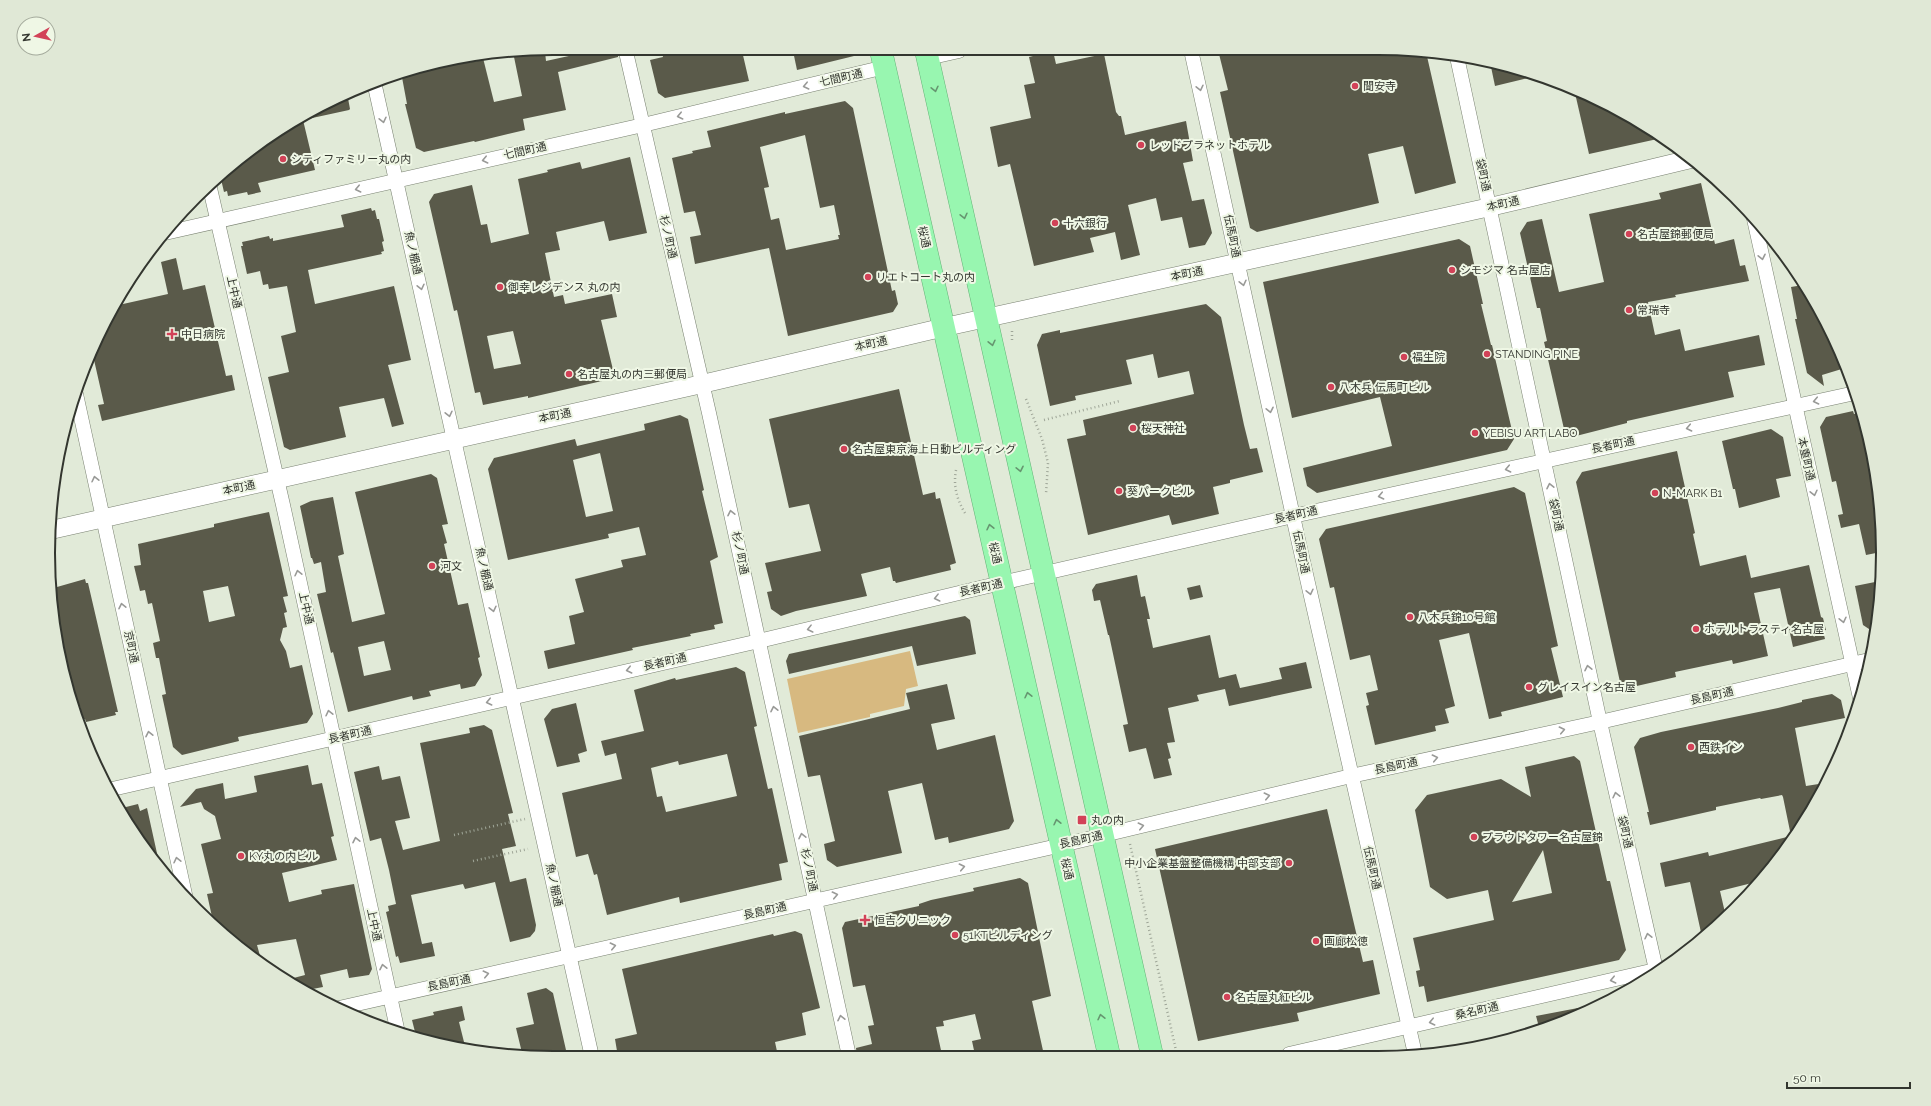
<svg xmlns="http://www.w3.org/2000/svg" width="1931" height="1106" font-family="Raleway,'Noto Sans JP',sans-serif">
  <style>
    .green { fill: #d7b980 }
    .building { fill: #5a5a4a; fill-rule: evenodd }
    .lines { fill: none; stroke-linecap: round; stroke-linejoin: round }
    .minor-casing { stroke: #798171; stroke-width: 15 }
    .tertiary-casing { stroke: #798171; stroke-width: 19 }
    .trunk-casing { stroke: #64b176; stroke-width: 23 }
    .path { stroke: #9fa698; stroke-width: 2.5; stroke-dasharray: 1 3; stroke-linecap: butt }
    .minor { stroke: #fff; stroke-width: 14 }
    .tertiary { stroke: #fff; stroke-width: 18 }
    .trunk { stroke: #98f6b0; stroke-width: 22 }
    .oneway { stroke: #999a97 }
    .oneway2 { stroke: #669670 }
    .poi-dot { fill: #d24258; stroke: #eff7e5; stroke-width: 1.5 }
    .labels { text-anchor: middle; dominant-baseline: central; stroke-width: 4; stroke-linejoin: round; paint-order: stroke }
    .street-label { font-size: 11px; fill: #33362f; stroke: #eff7e5 }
    .poi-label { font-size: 11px; fill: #33362f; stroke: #eff7e5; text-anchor: start }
    .rim { fill: none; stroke: #33362f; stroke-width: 2 }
  </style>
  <rect width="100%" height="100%" fill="#e1ead8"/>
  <polygon class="green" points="910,651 918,686 906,689 904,706 870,714 870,717 798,733 787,679"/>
  <g class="building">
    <polygon points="1411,49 1426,52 1456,183 1415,194 1403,146 1368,154 1379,203 1257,232 1250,228 1220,92 1228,90 1218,50"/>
    <polygon points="742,51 749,81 665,98 658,93 650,60 663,57 662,52"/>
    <polygon points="793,51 853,51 854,56 797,70"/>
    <polygon points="1053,51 1056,64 1104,54 1116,112 1119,116 1121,116 1125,135 1186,121 1193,161 1183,163 1192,201 1204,199 1212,233 1205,245 1189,248 1182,217 1161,221 1156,198 1128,205 1140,255 1121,260 1115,232 1090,238 1094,252 1034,266 1010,164 998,167 990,127 1031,118 1024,85 1035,83 1029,57"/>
    <polygon points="513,52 545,52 546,61 587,52 618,52 618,57 558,72 566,110 523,119 525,130 475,142 474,141 424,152 416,148 405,104 407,104 401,72 482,54 494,102 522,96"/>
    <polygon points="1490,62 1509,65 1536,76 1495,86"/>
    <polygon points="347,93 350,109 349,110 303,120 315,170 258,183 261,192 248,195 247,192 228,196 227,191 224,192 220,175 246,152 329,100"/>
    <polygon points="1575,93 1631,116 1662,138 1589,154"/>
    <path d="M845,101l8,7 39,183 3,-1 3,14 -5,8 -105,24 -19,-88 -74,16 -5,-27 11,-2 -6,-24 -11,2 -12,-55 21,-5 -1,-2 19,-4 -4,-16 78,-19v2zM805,135l15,73 14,-3 6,30h-2l1,4 -53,11 -7,-32 -8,2 -7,-32 5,-1 -9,-40z"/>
    <path d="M630,157l17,76 -38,8 -5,-20 -48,11 4,18 -15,3 9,44 9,-2 2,9 47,-10 5,23 -16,3 14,58 -87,20v-2l-45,9 -3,-13 -5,1 -18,-83 -3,1 -25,-109 5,-8 38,-9 9,40 6,-1 4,19 38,-9 -11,-55 30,-7 -1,-2 33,-8 2,7zM513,331l8,33 -27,5 -7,-33z"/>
    <polygon points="1701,183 1715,244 1734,239 1740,266 1745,265 1749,281 1675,295 1676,297 1648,302 1655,335 1680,329 1685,351 1759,335 1765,365 1728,372 1734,397 1627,421 1627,423 1576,436 1564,429 1544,342 1547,341 1540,308 1537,308 1520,233 1527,222 1542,219 1559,292 1604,282 1589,214 1661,199 1659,193"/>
    <polygon points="371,208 372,211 375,210 377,219 379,219 384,241 382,242 384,251 381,252 382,254 308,270 315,304 394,286 411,360 388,365 404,424 392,427 384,398 339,407 346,437 290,450 284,447 268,377 289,372 281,336 296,332 287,286 269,289 268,284 263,285 260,271 247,274 241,246 243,246 242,242 269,236 270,239 273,238 273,241 344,227 341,215"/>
    <polygon points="1459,239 1470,246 1483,304 1481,304 1491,345 1492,345 1514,439 1507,450 1317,493 1307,486 1303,468 1392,446 1380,397 1292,418 1263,282"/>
    <polygon points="176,258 183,290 205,285 226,376 232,375 235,390 102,421 98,405 104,404 92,351 100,330 114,306 168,294 161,262"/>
    <polygon points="1803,285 1831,330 1845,368 1822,375 1824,386 1807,373 1795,319 1797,319 1791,287"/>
    <polygon points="1206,304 1221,317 1244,425 1250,449 1257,448 1263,472 1230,480 1230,483 1213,487 1219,514 1172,525 1169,515 1088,535 1067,439 1086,435 1083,420 1194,394 1189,371 1158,378 1153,354 1126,360 1132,384 1075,396 1076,400 1050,406 1037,345 1042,334 1060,330 1060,333"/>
    <polygon points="899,389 923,495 935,492 936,499 940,498 956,563 950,565 951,570 896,583 895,581 893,581 890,567 861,574 867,596 796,611 781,616 771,609 767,592 772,591 765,563 821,551 809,504 789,508 769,419"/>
    <polygon points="1853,411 1854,414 1862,412 1866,423 1882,520 1881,552 1866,555 1859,524 1841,528 1838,515 1843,514 1836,481 1832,482 1820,427 1826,417"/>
    <path d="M680,415l8,4 16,71 -2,1 16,66 -8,4 13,62 -9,2 1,4 -25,5 1,2 -59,12 1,2 -85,19 -4,-18 31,-7 -6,-28 15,-4 -9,-33 48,-12 -2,-7 25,-5 -7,-28 -31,7 1,4 -101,22 -20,-91 6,-11 81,-19 2,7 68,-16 -1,-6zM600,453l13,58 -27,6 -13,-57z"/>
    <polygon points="1771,429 1783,437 1791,476 1776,479 1780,497 1739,508 1735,489 1733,489 1722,441"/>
    <polygon points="1677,451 1695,533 1693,534 1700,566 1746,555 1751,578 1809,565 1821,617 1823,618 1826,630 1823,631 1825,639 1793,647 1780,588 1754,593 1768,656 1733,664 1732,660 1675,672 1676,677 1628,688 1620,682 1576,482 1582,472"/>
    <path d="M431,474l6,4 11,46 -6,1 5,18 -3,1 14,61 10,-2 12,54 -2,1 4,17 -7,11 -14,3 -1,-5 -31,7 2,5 -18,4 -1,-4 -64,16 -15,-60 -2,1 -14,-59 9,-2 -5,-30 -7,2 -2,-6h-1l-11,-52 11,-5 22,-4 11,57 -6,2 14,66 33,-8 -30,-122zM384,641l7,29 -27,6 -6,-29z"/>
    <polygon points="1514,487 1525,493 1558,646 1551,648 1563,697 1501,712 1502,716 1489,719 1469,633 1439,640 1455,706 1445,709 1449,723 1435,726 1436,731 1375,745 1366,706 1369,705 1366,693 1378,690 1370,655 1350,660 1334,587 1330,588 1319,539 1326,529"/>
    <path d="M269,512l19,84 -5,1 4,15 -3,1 3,14 -4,1 -3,12 6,11 4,17 12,-3 11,49 -6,9 -69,14 1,4 -57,14 -9,-8 -11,-52 4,-1 -7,-36h-3l-3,-15 7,-2 -8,-38 -4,1 -3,-14 -5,1 -6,-25 7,-1 -3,-21 76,-17v-3zM228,586l7,30 -26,6 -6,-31z"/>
    <polygon points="1137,575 1141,597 1145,596 1150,619 1147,619 1153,648 1210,635 1219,678 1236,674 1240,688 1282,679 1279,668 1306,662 1312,688 1229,706 1225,689 1197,695 1199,701 1168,708 1175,742 1167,743 1171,758 1168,759 1172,775 1154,779 1146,748 1129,752 1123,725 1128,724 1109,635 1108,635 1100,600 1094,601 1092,590 1096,584"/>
    <polygon points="85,579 86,583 88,583 118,712 115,712 116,715 86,722 85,719 82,719 80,706 75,707 58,652 50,589"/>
    <polygon points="1880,581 1879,619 1875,633 1863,625 1855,586"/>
    <polygon points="1200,585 1203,597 1190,600 1187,588"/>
    <polygon points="965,616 970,620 976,654 917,666 912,646 789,674 786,661 789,654"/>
    <path d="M736,667l9,5 12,54 -3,1 14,62 4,-1 16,74 -9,2 3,16 -102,23 -1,-6 -72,18 -10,-41 -3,1 -6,-21 -12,3 -14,-64 60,-14 -6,-26 -11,3 -4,-15 43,-10 -10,-41 41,-12 1,2zM727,754l10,42 -71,16 -4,-16 -5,1 -6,-29 27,-7 1,4z"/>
    <polygon points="947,684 955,719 931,724 937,750 995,735 1014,821 1009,829 949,843 948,837 935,840 922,783 888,791 902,853 837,867 827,860 824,844 835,841 820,775 808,777 799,736 910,709 906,693"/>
    <polygon points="1832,694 1841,700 1845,718 1795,728 1806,786 1825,783 1815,806 1756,882 1720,891 1726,917 1702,937 1690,882 1665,887 1660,863 1708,852 1709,856 1791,836 1783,797 1782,795 1761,799 1760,798 1716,807 1716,810 1650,825 1647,812 1649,812 1634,747 1640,738 1661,732 1778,708 1802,702 1802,700"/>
    <polygon points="576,703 587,751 578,754 580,762 557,767 544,719 552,709"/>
    <polygon points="484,725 492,730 513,813 508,814 516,846 502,849 510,882 526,878 536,925 535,931 530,937 510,942 495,882 465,889 463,884 411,895 422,944 432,942 435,956 400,963 398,956 396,957 386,912 389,911 388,906 396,904 389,870 381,838 370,841 354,772 379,766 382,780 400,776 410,818 395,821 403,850 440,841 420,743 470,733 469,728"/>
    <path d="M1574,756l6,5 27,120h3l16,69 -7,10 -192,42 -3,-16 -5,1 -3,-16 4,-1 -7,-32 81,-18 -6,-30 -41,9 -17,-12 -15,-77 12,-15 74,-16 30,18 -6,-30zM1543,850l9,43 -40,9z"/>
    <polygon points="308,765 312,785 322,783 334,836 331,837 337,860 282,873 289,902 322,894 321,890 354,884 372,969 369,975 349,978 347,969 320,975 323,987 302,991 286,980 305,975 296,939 257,945 262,963 214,926 207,894 213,893 201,844 221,839 215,816 204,809 201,802 180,807 196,789 223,783 225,799 257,792 254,776"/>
    <polygon points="138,804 140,811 147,808 160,867 118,809"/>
    <polygon points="1327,809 1363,962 1373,960 1380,994 1297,1013 1299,1021 1198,1041 1155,849"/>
    <polygon points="1020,878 1028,883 1051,996 1032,1001 1044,1055 975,1055 972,1041 981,1039 975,1014 943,1021 944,1026 936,1027 942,1055 925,1056 924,1051 902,1056 857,1056 856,1048 872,1044 868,1026 874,1025 865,985 853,987 842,928 845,922 919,906 919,904 931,900 974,891 973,888"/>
    <polygon points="795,931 802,934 820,1008 802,1013 806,1035 775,1042 778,1056 735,1056 734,1051 709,1056 618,1057 615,1039 637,1034 622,969 773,934 774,936"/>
    <polygon points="546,988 553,993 566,1050 564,1050 565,1057 523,1057 516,1028 534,1024 527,993"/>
    <polygon points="462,1006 465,1020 459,1022 465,1046 416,1036 412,1020 434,1015 433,1012"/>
    <polygon points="1578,1008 1579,1012 1540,1031 1536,1016"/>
  </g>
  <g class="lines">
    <defs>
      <g id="minor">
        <polyline points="1191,50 1298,539 1415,1054"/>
        <polyline points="626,52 709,413 849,1056"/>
        <polyline points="1457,57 1600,722 1657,974"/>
        <polyline points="928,58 959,51"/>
        <polyline points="374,82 592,1057"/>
        <polyline points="209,184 283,505 398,1033"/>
        <polyline points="1754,219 1860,698"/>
        <polyline points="165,233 643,125 885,67"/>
        <polyline points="76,394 186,899"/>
        <polyline points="108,790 759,641 984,587 1293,516 1855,393"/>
        <polyline points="339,1008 1062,845 1351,776 1600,722 1869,660"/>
        <polyline points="1289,1054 1664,968"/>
      </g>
      <polyline id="tertiary" points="51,530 702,384 945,327 1490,207 1691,159"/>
      <g id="trunk">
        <polyline points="881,51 1109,1055"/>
        <polyline points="926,51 1152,1055"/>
      </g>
    </defs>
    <use href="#minor" class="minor-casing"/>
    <use href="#tertiary" class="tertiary-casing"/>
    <use href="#trunk" class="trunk-casing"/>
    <g class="path">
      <polyline points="1012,340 1012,329"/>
      <polyline points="1026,399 1042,439 1048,463 1046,494"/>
      <polyline points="1044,420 1120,401"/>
      <path d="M956,470c-3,16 1,30 9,43"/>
      <polyline points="454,835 525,819"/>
      <polyline points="1130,844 1177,1055"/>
      <polyline points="473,861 528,849"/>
    </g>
    <use href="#minor" class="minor"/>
    <use href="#tertiary" class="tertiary"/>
    <use href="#trunk" class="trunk"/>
  </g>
  <defs><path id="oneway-chevron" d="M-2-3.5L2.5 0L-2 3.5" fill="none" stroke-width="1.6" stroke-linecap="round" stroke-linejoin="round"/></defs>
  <g class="oneway">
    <use href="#oneway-chevron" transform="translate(806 86) rotate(167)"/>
    <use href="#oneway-chevron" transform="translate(1200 88) rotate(77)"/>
    <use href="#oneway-chevron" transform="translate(680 116) rotate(167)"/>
    <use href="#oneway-chevron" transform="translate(383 120) rotate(77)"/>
    <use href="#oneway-chevron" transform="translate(485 160) rotate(167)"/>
    <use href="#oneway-chevron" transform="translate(358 189) rotate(167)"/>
    <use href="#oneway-chevron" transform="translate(1762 257) rotate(78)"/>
    <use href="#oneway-chevron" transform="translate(1243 283) rotate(77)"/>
    <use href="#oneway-chevron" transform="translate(421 287) rotate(77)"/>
    <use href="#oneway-chevron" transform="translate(1816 401) rotate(168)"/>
    <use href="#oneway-chevron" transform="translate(1270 410) rotate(78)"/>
    <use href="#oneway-chevron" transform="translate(449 414) rotate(77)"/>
    <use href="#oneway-chevron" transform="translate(1689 428) rotate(168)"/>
    <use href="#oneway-chevron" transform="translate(1508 469) rotate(168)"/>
    <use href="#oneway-chevron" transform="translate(95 479) rotate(-103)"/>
    <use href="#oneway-chevron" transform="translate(1550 486) rotate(-102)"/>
    <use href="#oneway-chevron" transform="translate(1814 493) rotate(77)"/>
    <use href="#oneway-chevron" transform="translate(1381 496) rotate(168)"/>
    <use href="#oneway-chevron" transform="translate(731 513) rotate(-102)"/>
    <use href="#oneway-chevron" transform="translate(298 573) rotate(-103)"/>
    <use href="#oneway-chevron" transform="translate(1310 592) rotate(77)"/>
    <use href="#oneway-chevron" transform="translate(937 598) rotate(166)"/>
    <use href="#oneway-chevron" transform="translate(122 606) rotate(-102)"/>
    <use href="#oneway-chevron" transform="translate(493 609) rotate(77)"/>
    <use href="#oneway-chevron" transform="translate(1843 620) rotate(77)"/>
    <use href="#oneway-chevron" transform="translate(810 629) rotate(166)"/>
    <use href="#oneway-chevron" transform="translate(1588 668) rotate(-102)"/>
    <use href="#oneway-chevron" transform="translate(629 670) rotate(167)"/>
    <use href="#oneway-chevron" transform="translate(489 702) rotate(167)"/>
    <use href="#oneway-chevron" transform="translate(774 709) rotate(-102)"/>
    <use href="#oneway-chevron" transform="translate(329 713) rotate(-103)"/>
    <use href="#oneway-chevron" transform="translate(1562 730) rotate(-12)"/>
    <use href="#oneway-chevron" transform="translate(149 734) rotate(-102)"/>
    <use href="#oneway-chevron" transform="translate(1435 758) rotate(-12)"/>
    <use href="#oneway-chevron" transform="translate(1616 795) rotate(-103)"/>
    <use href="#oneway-chevron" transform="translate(1267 796) rotate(-13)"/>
    <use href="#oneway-chevron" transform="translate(1141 826) rotate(-13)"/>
    <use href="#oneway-chevron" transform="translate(802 836) rotate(-102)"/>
    <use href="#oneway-chevron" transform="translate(356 840) rotate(-102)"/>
    <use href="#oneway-chevron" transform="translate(177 860) rotate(-103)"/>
    <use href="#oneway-chevron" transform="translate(962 867) rotate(-12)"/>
    <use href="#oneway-chevron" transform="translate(835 895) rotate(-12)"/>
    <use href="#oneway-chevron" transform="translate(1648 936) rotate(-103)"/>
    <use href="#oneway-chevron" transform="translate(613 946) rotate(-13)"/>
    <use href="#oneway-chevron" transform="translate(383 967) rotate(-102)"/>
    <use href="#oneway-chevron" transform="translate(486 974) rotate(-13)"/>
    <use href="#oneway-chevron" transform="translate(1613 980) rotate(167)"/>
    <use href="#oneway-chevron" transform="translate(841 1018) rotate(-102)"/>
    <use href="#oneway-chevron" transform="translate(1432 1022) rotate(167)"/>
  </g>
  <g class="oneway2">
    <use href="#oneway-chevron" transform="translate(935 89) rotate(77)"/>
    <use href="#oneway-chevron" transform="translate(964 216) rotate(77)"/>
    <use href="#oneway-chevron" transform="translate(992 343) rotate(77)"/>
    <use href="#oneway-chevron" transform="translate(1020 469) rotate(78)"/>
    <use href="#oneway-chevron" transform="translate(990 527) rotate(-103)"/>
    <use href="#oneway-chevron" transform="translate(1028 695) rotate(-103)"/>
    <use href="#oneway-chevron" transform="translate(1057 822) rotate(-103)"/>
    <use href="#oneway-chevron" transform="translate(1101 1017) rotate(-103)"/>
  </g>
  <g class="poi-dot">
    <circle cx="1355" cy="86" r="4"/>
    <circle cx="1141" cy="145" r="4"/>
    <circle cx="283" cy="159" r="4"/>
    <circle cx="1055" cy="223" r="4"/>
    <circle cx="1629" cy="234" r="4"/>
    <circle cx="1452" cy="270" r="4"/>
    <circle cx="868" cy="277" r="4"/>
    <circle cx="500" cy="287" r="4"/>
    <circle cx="1629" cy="310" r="4"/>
    <path d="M170 328h4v4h4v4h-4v4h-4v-4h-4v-4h4z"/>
    <circle cx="1487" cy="354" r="4"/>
    <circle cx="1404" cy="357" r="4"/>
    <circle cx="569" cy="374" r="4"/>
    <circle cx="1331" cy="387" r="4"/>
    <circle cx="1133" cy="428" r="4"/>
    <circle cx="1475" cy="433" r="4"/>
    <circle cx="844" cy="449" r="4"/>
    <circle cx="1119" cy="491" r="4"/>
    <circle cx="1655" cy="493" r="4"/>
    <circle cx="432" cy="566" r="4"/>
    <circle cx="1410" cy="617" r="4"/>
    <circle cx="1696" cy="629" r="4"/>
    <circle cx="1529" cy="687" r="4"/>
    <circle cx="1691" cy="747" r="4"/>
    <rect x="1077" y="815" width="10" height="10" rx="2"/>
    <circle cx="1474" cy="837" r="4"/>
    <circle cx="241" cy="856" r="4"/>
    <circle cx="1289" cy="863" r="4"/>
    <path d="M863 914h4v4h4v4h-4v4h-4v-4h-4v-4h4z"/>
    <circle cx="955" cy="935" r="4"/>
    <circle cx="1316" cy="941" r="4"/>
    <circle cx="1227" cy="997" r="4"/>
  </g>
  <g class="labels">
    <g class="street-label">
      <text transform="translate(841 78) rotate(-13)">七間町通</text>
      <text transform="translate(525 151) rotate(-13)">七間町通</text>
      <text transform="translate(1483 175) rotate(77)">袋町通</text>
      <text transform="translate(1503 204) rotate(-13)">本町通</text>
      <text transform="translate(1232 236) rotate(78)">伝馬町通</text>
      <text transform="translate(668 237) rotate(77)">杉ノ町通</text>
      <text transform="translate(924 237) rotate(77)">桜通</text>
      <text transform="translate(413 253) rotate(77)">魚ノ棚通</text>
      <text transform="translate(1187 274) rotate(-12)">本町通</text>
      <text transform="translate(234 292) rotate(77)">上中通</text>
      <text transform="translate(871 344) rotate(-13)">本町通</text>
      <text transform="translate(555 416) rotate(-12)">本町通</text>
      <text transform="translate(1613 445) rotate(-12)">長者町通</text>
      <text transform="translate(1806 459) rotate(77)">本重町通</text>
      <text transform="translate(239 488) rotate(-12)">本町通</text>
      <text transform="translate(1296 515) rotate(-13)">長者町通</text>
      <text transform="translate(1556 515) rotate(78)">袋町通</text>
      <text transform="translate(1301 552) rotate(78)">伝馬町通</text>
      <text transform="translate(740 553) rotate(78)">杉ノ町通</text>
      <text transform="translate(995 553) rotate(77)">桜通</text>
      <text transform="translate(484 569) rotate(77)">魚ノ棚通</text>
      <text transform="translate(981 588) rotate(-13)">長者町通</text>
      <text transform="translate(306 608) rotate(77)">上中通</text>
      <text transform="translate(131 647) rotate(78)">京町通</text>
      <text transform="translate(665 662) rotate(-13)">長者町通</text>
      <text transform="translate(1712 696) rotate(-13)">長島町通</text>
      <text transform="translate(350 735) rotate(-13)">長者町通</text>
      <text transform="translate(1396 766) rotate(-12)">長島町通</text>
      <text transform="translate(1625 832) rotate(77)">袋町通</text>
      <text transform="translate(1081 840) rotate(-13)">長島町通</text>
      <text transform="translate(1372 868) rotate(77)">伝馬町通</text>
      <text transform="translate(1067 869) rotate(77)">桜通</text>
      <text transform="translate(809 870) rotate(78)">杉ノ町通</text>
      <text transform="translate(554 885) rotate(78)">魚ノ棚通</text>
      <text transform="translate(765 911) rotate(-13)">長島町通</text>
      <text transform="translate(374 925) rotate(78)">上中通</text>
      <text transform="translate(449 983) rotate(-12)">長島町通</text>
      <text transform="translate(1477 1011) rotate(-13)">桑名町通</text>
    </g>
    <g class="poi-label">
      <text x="1363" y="86">聞安寺</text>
      <text x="1149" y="145">レッドプラネットホテル</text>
      <text x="291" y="159">シティファミリー丸の内</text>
      <text x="1063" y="223">十六銀行</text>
      <text x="1637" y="234">名古屋錦郵便局</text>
      <text x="1460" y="270">シモジマ 名古屋店</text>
      <text x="876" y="277">リエトコート丸の内</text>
      <text x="508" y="287">御幸レジデンス 丸の内</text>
      <text x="1637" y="310">常瑞寺</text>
      <text x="181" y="334">中日病院</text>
      <text x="1495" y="354">STANDING PINE</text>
      <text x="1412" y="357">福生院</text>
      <text x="577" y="374">名古屋丸の内三郵便局</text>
      <text x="1339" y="387">八木兵 伝馬町ビル</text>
      <text x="1141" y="428">桜天神社</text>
      <text x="1483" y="433">YEBISU ART LABO</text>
      <text x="852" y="449">名古屋東京海上日動ビルディング</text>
      <text x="1127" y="491">葵パークビル</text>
      <text x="1663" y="493">N-MARK B1</text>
      <text x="440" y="566">河文</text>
      <text x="1418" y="617">八木兵錦10号館</text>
      <text x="1704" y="629">ホテルトラスティ名古屋</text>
      <text x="1537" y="687">グレイスイン名古屋</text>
      <text x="1699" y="747">西鉄イン</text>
      <text x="1091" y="820">丸の内</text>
      <text x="1482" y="837">プラウドタワー名古屋錦</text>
      <text x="249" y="856">KY丸の内ビル</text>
      <text x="1281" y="863" text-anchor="end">中小企業基盤整備機構 中部支部</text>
      <text x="874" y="920">恒吉クリニック</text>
      <text x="963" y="935">51KTビルディング</text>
      <text x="1324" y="941">画廊松徳</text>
      <text x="1235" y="997">名古屋丸紅ビル</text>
    </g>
  </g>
  <path d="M0 0H1931V1106H0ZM553 55H1378A498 498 0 0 1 1876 553V553A498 498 0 0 1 1378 1051H553A498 498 0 0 1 55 553V553A498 498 0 0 1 553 55Z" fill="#e0e8d6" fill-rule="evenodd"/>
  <path class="rim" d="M553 55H1378A498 498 0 0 1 1876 553V553A498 498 0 0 1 1378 1051H553A498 498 0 0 1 55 553V553A498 498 0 0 1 553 55Z"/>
  <g transform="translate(36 36) rotate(262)"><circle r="19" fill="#eff7e5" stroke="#a4aa9c"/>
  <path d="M0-3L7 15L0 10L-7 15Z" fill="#d24258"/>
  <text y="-6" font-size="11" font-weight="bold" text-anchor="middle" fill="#33362f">N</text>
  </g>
  <path d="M1787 1082v6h123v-6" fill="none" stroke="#33362f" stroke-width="2"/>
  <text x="1793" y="1082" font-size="12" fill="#33362f" stroke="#eff7e5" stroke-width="3" paint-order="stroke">50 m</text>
</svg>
